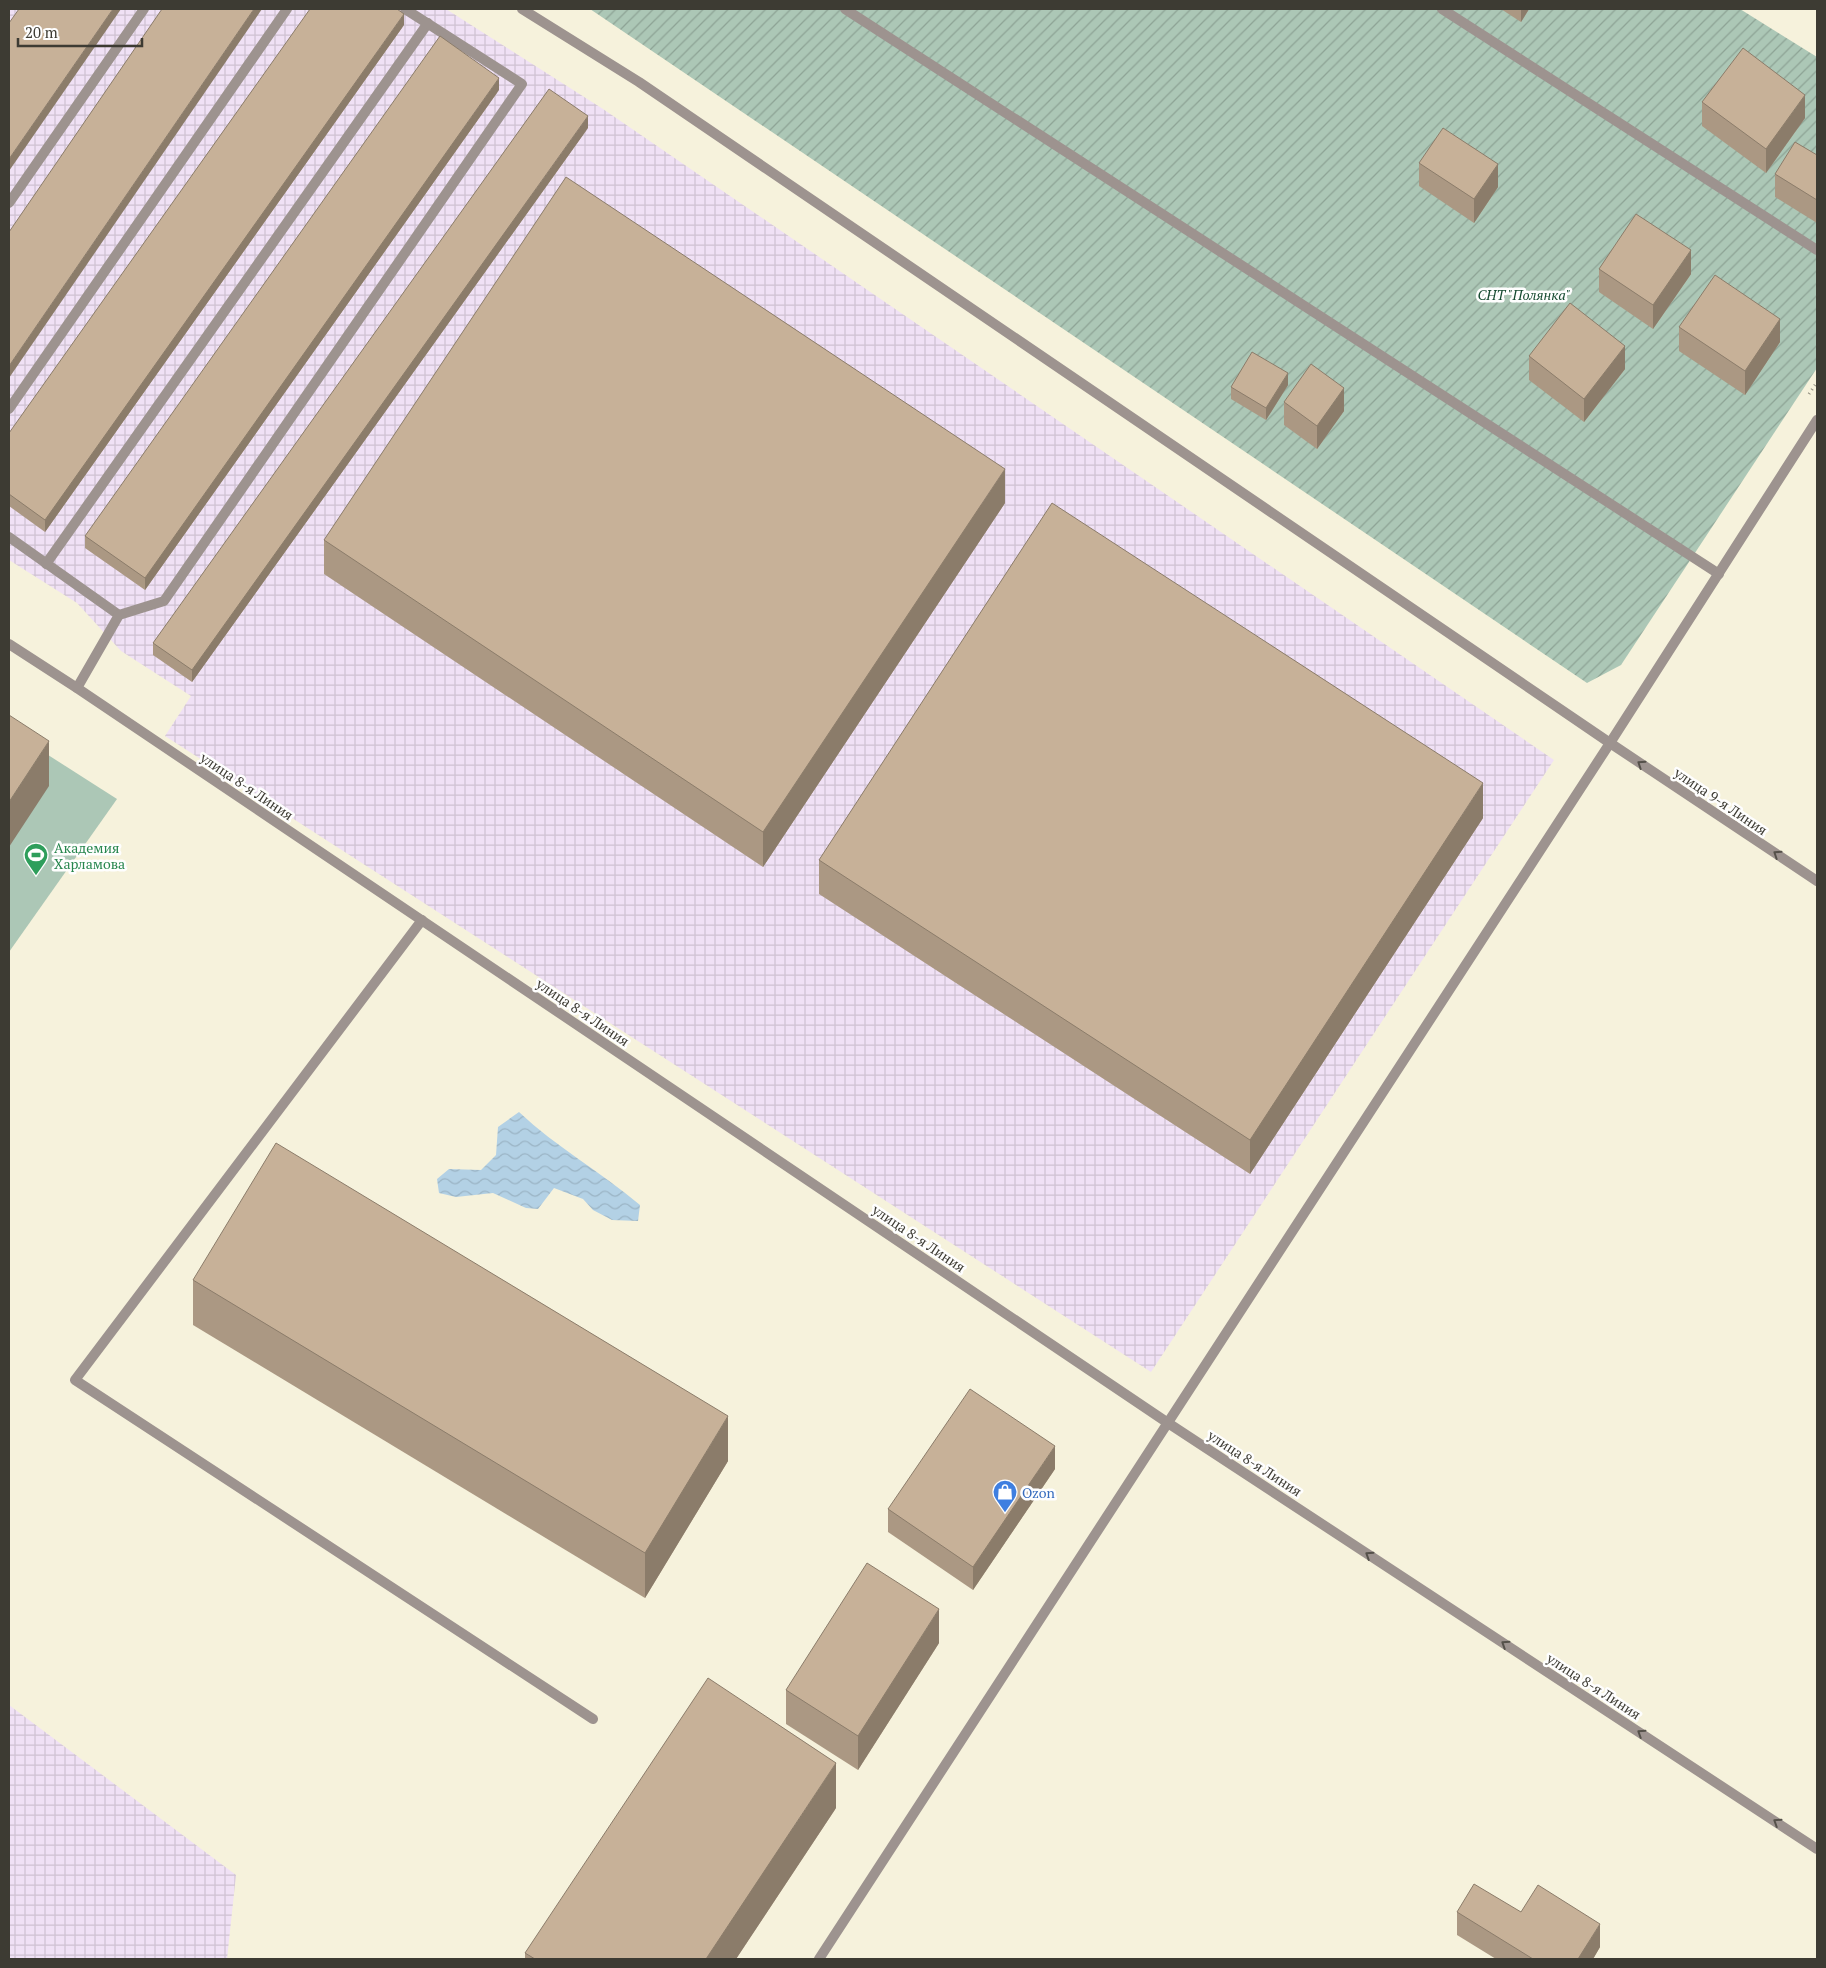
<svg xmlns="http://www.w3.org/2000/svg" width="1826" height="1968" font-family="'PT Serif',serif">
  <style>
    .industrial { fill: url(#industrial-grid) }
    .garden { fill: url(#garden-furrows) }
    .pitch { fill: #acc7b6 }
    .water { fill: url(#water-waves) }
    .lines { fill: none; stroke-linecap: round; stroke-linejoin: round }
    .path { stroke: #908d7f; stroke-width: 3; stroke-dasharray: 1 4; stroke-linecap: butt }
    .service { stroke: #9d938f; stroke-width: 10 }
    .minor { stroke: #9d938f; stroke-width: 10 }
    .tertiary { stroke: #9d938f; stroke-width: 10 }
    .wall { fill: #ab9883 }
    .shaded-wall { fill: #8b7c6a }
    .building { fill: #c7b198; stroke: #8b7c6a }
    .oneway { stroke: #55514a }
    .labels { text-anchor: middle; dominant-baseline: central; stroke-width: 5; stroke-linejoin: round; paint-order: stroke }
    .park-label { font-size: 14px; font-style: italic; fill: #164b31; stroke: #fefefe }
    .street-label { font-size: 14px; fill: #3d3b33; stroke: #fefefe }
    .leisure-label { font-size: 14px; fill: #27864d; stroke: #fefefe; text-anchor: start }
    .shop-label { font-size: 14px; fill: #366cbe; stroke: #fefefe; text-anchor: start }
  </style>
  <defs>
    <pattern id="industrial-grid" width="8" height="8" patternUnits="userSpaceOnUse" patternTransform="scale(1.25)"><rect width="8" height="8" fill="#f0e1f5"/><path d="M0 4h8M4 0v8" fill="none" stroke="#cfc2d2"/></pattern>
    <pattern id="garden-furrows" width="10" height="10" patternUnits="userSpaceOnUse" patternTransform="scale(1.25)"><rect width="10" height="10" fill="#acc7b6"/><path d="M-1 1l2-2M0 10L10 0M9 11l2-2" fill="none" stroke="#8da395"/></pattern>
    <pattern id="water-waves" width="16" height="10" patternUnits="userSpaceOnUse" patternTransform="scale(1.25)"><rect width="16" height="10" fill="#b3d1e5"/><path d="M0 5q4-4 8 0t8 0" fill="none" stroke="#9bb4c5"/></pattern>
  </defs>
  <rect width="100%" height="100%" fill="#f6f2dc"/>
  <g class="industrial">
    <polygon points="9,9 446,9 603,109 1554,760 1151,1372 165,736 191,696 121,651 77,603 9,560"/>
    <polygon points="9,1705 236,1875 227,1959 9,1959"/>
  </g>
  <polygon class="garden" points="590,9 1740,9 1817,57 1817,368 1621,665 1587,683"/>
  <polygon class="pitch" points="9,730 117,799 9,952"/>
  <path class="water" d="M519,1112c37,35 82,60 121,93l-2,16 -26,-1 -19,-10 -10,-11 -29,-11 -16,21 -12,-1 -33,-15 -37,4 -17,-4 -2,-14 12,-10 32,1 15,-15 2,-28z"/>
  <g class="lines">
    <polyline class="path" points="1809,394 1817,382"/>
    <g class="service">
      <polyline points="845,9 1719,574"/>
      <polyline points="1442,9 1817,250"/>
      <polyline points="9,203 144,9"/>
      <polyline points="9,409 287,9"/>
      <polyline points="9,537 119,615"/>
      <polyline points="46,564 428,23"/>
      <polyline points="77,688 119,615 164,601 522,84 405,9"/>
      <polyline points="422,920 75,1380 593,1719"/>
    </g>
    <g class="minor">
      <polyline points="522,9 639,82 1610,743 1817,881"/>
      <polyline points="9,644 77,688 1168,1423 1817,1849"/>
    </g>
    <polyline class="tertiary" points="819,1959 1610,743 1817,420"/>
  </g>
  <g class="wall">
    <polygon points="1501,9 1529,9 1521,22"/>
    <polygon points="404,25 45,532 9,506 9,433"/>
    <polygon points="499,90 145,590 85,548 85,536"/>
    <polygon points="1702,102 1805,118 1766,173 1702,126"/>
    <polygon points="588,128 192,682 153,655 153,643"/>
    <polygon points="1817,155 1817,223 1775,197 1775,174"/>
    <polygon points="1419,163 1498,187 1474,223 1419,186"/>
    <polygon points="1599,269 1691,274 1653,329 1599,292"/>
    <polygon points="1679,327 1780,342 1745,395 1679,351"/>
    <polygon points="1529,356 1625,369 1584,422 1529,380"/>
    <polygon points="1288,385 1266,420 1231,399 1231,387"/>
    <polygon points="1284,402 1344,411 1317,449 1284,425"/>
    <polygon points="1005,503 763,867 324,574 324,540"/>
    <polygon points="1483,818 1250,1174 819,894 819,860"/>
    <polygon points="193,1280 728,1461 645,1598 193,1325"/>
    <polygon points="1055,1469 973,1590 888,1532 888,1509"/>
    <polygon points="939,1643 858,1770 786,1724 786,1690"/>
    <polygon points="836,1808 736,1959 525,1959 525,1953"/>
    <polygon points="1457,1912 1521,1912 1600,1947 1593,1959 1496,1959 1457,1935"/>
  </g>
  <g class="shaded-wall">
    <polygon points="113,9 121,9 9,171 9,159"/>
    <polygon points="254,9 262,9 9,378 9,366"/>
    <polygon points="1521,9 1529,9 1521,22"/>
    <polygon points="404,14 404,25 45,532 45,520"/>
    <polygon points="499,78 499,90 145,590 145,578"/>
    <polygon points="1805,95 1805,118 1766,173 1766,149"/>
    <polygon points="588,116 588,128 192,682 192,670"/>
    <polygon points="1498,164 1498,187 1474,223 1474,199"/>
    <polygon points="1691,250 1691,274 1653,329 1653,305"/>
    <polygon points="1780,319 1780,342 1745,395 1745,371"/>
    <polygon points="1625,346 1625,369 1584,422 1584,399"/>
    <polygon points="1288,373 1288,385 1266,420 1266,408"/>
    <polygon points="1344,388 1344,411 1317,449 1317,426"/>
    <polygon points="1005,469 1005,503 763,867 763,832"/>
    <polygon points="49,741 49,786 9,847 9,802"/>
    <polygon points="1483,783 1483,818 1250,1174 1250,1140"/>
    <polygon points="728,1416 728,1461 645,1598 645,1553"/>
    <polygon points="1055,1446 1055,1469 973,1590 973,1567"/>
    <polygon points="939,1609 939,1643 858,1770 858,1736"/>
    <polygon points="836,1763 836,1808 736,1959 706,1959"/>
    <polygon points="1600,1924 1600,1947 1593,1959 1578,1959"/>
    <rect x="9" y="1944" width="1" height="15"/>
  </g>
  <g class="building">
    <polygon points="19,9 113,9 9,159 9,23"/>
    <polygon points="162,9 254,9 9,366 9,232"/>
    <polygon points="310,9 397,9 404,14 45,520 9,494 9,433"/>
    <polygon points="440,36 499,78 145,578 85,536"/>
    <polygon points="1743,48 1805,95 1766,149 1702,102"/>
    <polygon points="549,89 588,116 192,670 153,643"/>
    <polygon points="1443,128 1498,164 1474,199 1419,163"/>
    <polygon points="1795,142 1817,155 1817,200 1775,174"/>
    <polygon points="566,177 1005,469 763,832 324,540"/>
    <polygon points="1636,214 1691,250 1653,305 1599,269"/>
    <polygon points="1715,275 1780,319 1745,371 1679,327"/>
    <polygon points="1570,303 1625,346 1584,399 1529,356"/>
    <polygon points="1252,352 1288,373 1266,408 1231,387"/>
    <polygon points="1311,364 1344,388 1317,426 1284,402"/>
    <polygon points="1052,503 1483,783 1250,1140 819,860"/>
    <polygon points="9,715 49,741 9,802"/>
    <polygon points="276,1143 728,1416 645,1553 193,1280"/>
    <polygon points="970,1389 1055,1446 973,1567 888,1509"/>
    <polygon points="867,1563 939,1609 858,1736 786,1690"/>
    <polygon points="708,1678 836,1763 706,1959 535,1959 525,1953"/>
    <polygon points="1474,1884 1521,1912 1538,1885 1600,1924 1578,1959 1533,1959 1457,1912"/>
  </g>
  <defs><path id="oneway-chevron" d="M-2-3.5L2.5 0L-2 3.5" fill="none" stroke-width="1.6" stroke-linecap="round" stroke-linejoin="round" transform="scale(1.25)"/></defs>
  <g class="oneway">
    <use href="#oneway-chevron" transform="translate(1641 764) rotate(-146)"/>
    <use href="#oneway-chevron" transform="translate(1777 854) rotate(-146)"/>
    <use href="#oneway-chevron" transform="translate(1369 1555) rotate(-147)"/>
    <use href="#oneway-chevron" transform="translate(1505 1644) rotate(-147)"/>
    <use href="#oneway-chevron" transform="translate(1641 1733) rotate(-147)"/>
    <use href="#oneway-chevron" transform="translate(1777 1822) rotate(-147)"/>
  </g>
  <defs>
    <symbol id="stadium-pin" viewBox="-11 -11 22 30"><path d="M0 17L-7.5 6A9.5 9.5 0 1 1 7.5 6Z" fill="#2e9e5b" stroke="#fefefe"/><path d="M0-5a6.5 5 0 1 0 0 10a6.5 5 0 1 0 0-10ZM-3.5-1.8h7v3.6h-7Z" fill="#fff"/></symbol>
    <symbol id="shop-pin" viewBox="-11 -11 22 30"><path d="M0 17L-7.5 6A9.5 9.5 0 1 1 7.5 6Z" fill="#3f7fe0" stroke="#fefefe"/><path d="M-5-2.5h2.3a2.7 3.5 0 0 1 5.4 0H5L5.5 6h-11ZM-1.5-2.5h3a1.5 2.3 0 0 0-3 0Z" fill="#fff"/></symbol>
  </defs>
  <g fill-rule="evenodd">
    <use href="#stadium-pin" x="22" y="841" width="28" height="38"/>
    <use href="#shop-pin" x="991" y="1478" width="28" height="38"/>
  </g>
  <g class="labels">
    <g class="park-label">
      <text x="1524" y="294">СНТ "Полянка"</text>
    </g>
    <g class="street-label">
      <text transform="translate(247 786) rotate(34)">улица 8-я Линия</text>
      <text transform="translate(1721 801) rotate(34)">улица 9-я Линия</text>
      <text transform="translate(583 1012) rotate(34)">улица 8-я Линия</text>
      <text transform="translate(919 1238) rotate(34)">улица 8-я Линия</text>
      <text transform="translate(1255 1463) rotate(33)">улица 8-я Линия</text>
      <text transform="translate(1594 1686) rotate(33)">улица 8-я Линия</text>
    </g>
    <g class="leisure-label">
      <text x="54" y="847">Академия<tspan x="54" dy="16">Харламова</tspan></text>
    </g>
    <g class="shop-label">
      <text x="1022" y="1492">Ozon</text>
    </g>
  </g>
  <rect width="1826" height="1968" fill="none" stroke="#3d3b33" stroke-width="20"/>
  <path d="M18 38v8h124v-8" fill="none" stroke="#3d3b33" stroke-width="2.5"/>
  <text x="25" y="38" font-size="15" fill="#3d3b33" stroke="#fefefe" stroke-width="4" paint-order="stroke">20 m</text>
</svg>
